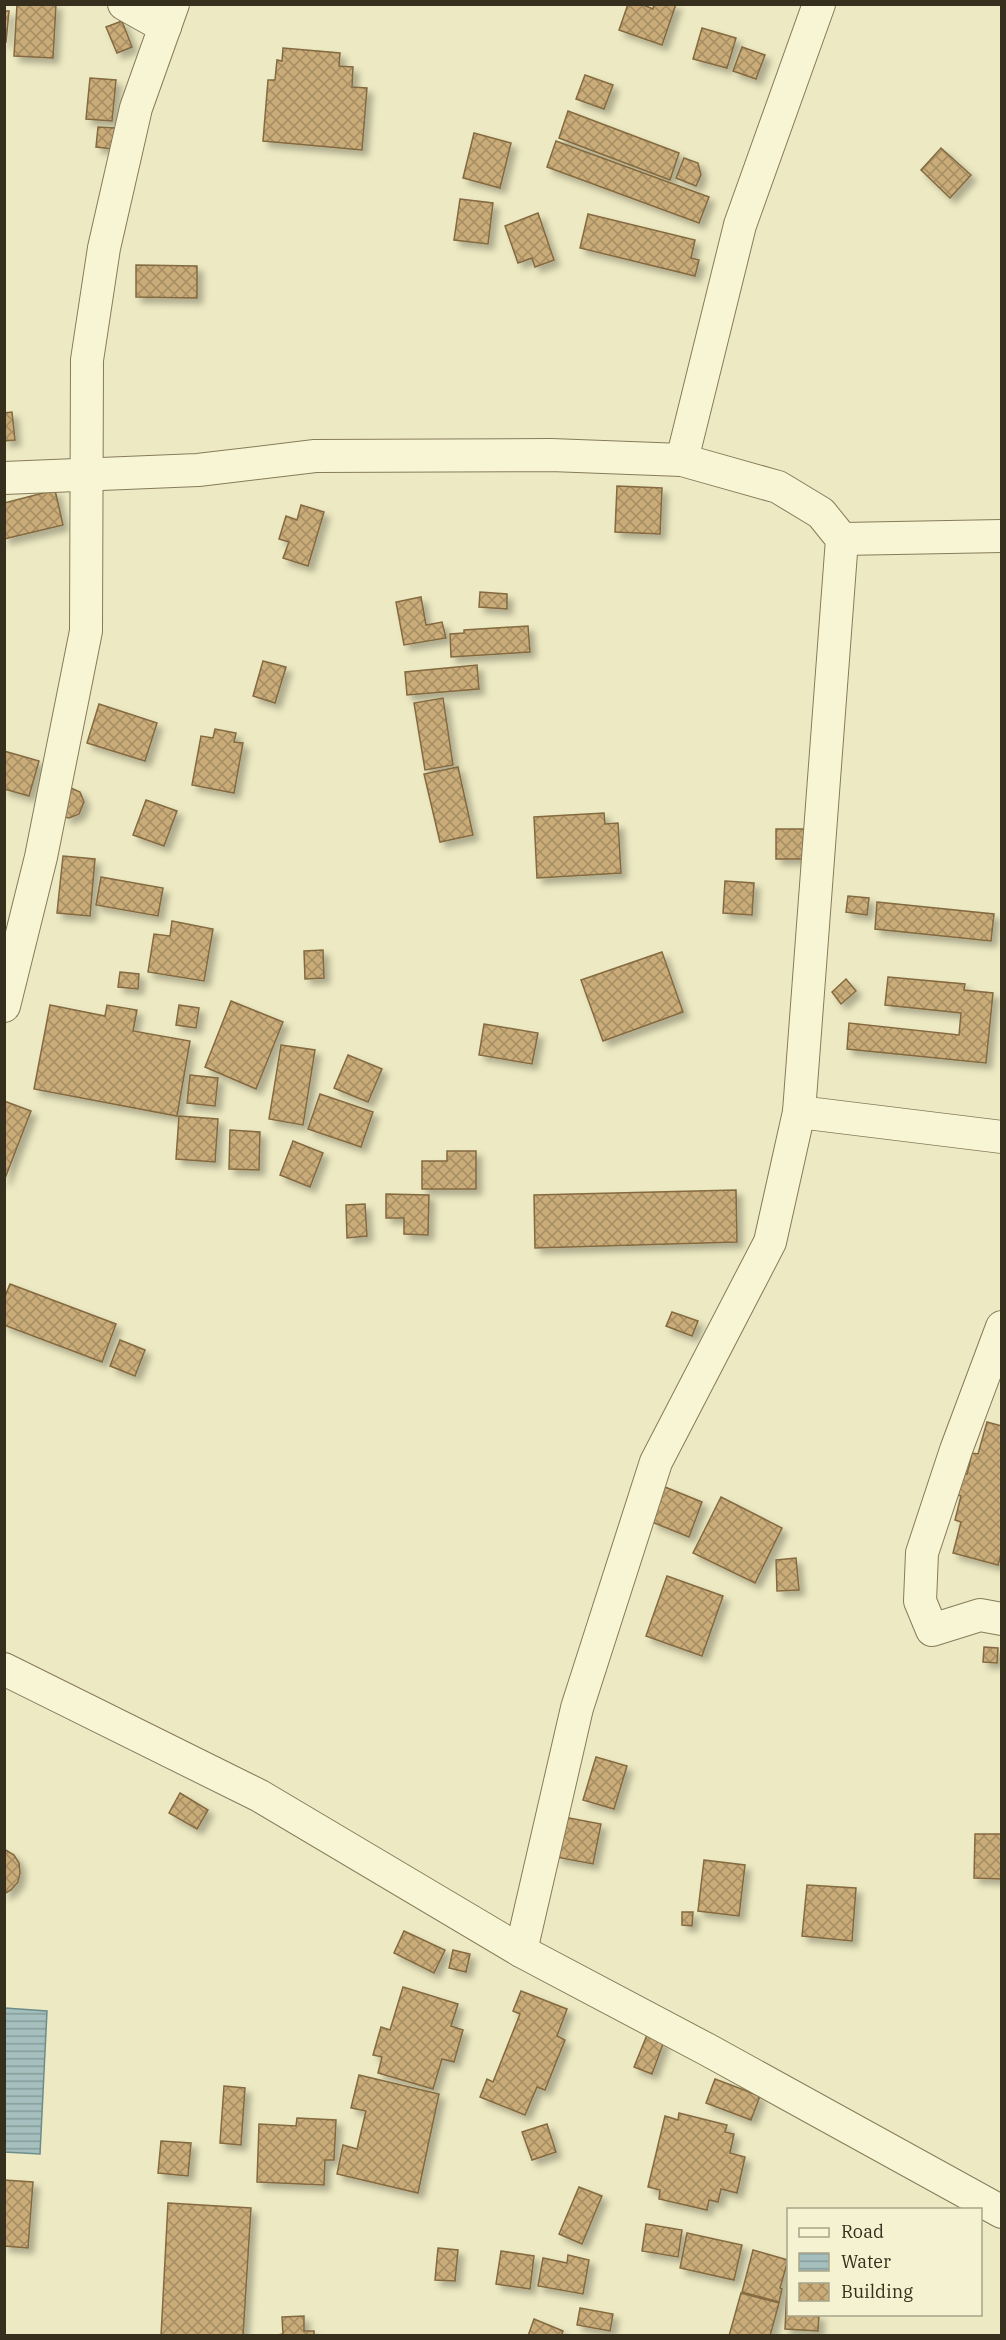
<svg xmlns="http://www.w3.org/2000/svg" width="1006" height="2340" font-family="'IBM Plex Serif',serif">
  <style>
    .water { fill: url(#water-rules); stroke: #6c8d8c; stroke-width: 1.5 }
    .building { fill: url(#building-cross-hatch); stroke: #846a40; stroke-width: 1.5; filter: url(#shadow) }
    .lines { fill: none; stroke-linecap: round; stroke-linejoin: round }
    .minor-casing { stroke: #867b5a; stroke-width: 34 }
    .minor { stroke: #f8f5d5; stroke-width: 32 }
  </style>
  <defs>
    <pattern id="water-rules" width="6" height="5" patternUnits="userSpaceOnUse" patternTransform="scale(1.5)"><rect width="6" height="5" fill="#a4bfbd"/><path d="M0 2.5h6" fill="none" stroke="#869c99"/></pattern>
    <pattern id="building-cross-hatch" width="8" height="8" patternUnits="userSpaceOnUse" patternTransform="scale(1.5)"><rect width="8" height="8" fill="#caac79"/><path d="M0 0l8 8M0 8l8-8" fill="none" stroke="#a58c63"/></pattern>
    <filter id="shadow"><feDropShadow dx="5.5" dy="5.5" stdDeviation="3" flood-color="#0004"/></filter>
  </defs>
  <rect width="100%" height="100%" fill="#ede9c2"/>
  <polygon class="water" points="5,2008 47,2011 40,2154 5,2152"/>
  <g class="building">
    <polygon points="17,4 56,4 53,58 14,56"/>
    <polygon points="628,4 641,4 653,9 654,4 676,4 662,45 619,30"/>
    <polygon points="4,11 9,11 6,42 4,42"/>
    <polygon points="122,21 132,47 117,53 106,27"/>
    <polygon points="702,28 736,38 727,68 693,59"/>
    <polygon points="742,47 765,55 756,79 733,71"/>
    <polygon points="283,48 340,53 339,66 353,67 352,87 367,88 362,150 263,141 268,80 275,80 277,60 282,61"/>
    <polygon points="585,75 613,85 604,109 576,99"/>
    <polygon points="90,78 116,80 112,121 86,119"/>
    <polygon points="568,111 679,153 670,180 559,138"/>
    <polygon points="98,127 115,128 113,149 96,147"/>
    <polygon points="474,133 511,143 500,188 463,178"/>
    <polygon points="556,141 709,197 699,223 547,167"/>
    <polygon points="941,148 971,175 950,198 921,170"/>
    <polygon points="684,158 698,163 701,175 696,186 676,178"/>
    <polygon points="460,199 493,203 488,244 454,240"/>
    <polygon points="538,213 554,260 535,267 532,258 518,263 505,226"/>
    <polygon points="588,214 695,240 691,258 699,260 695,276 580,248"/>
    <polygon points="136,265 197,266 197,298 136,297"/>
    <polygon points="12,412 15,440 4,441 4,413"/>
    <polygon points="617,486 662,488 660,534 615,532"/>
    <polygon points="55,490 63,525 4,539 4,503"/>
    <polygon points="301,505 324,512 308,566 283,558 289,542 279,539 286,516 297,520"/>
    <polygon points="480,592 507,594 507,609 479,607"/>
    <polygon points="421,597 426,625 442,622 446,638 404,645 396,602"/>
    <polygon points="528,626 530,652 451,657 450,634 464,633 464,630"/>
    <polygon points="263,661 286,667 275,703 253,696"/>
    <polygon points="477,665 479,689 407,695 405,672"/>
    <polygon points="443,698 453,765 425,770 414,703"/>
    <polygon points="99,704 157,723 145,761 87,743"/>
    <polygon points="215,729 236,733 234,742 243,743 234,793 192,785 201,736 213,738"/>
    <polygon points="4,751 39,761 29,796 4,789"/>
    <polygon points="458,767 473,835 440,842 424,774"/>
    <polygon points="71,788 80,792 84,802 79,814 69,818 64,817"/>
    <polygon points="146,800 177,811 164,846 133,835"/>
    <polygon points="604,813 605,824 618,823 621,873 537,878 534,817"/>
    <polygon points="776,829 806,829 805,859 776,859"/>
    <polygon points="63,856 95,859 90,916 57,913"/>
    <polygon points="101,877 163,888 158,916 96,905"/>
    <polygon points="725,881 754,883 752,915 723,913"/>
    <polygon points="848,896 869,898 867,915 846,912"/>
    <polygon points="877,902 994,914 991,941 875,929"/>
    <polygon points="172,921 213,929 204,981 148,972 154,934 170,936"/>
    <polygon points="323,950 324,978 305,979 304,951"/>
    <polygon points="662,952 683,1012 603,1041 581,980"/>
    <polygon points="120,972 139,974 138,989 118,987"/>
    <polygon points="888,977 965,984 964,990 993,993 986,1063 847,1049 849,1023 959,1035 961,1013 885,1005"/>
    <polygon points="846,979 856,991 841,1004 832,992"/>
    <polygon points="231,1001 283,1022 256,1089 205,1067"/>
    <polygon points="50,1005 105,1016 107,1005 137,1010 133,1031 190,1041 177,1116 34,1089"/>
    <polygon points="179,1005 199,1008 196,1028 176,1025"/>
    <polygon points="484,1024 538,1033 532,1064 479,1055"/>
    <polygon points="281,1045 315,1050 303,1125 269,1119"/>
    <polygon points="348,1055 382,1069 368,1102 334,1088"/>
    <polygon points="190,1075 218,1078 215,1106 187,1103"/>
    <polygon points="320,1094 373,1112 361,1147 308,1129"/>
    <polygon points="4,1101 31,1111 4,1181"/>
    <polygon points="179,1116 218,1119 215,1162 176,1159"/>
    <polygon points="230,1130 260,1132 259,1170 229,1169"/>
    <polygon points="293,1141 323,1153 310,1187 280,1175"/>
    <polygon points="447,1151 476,1151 476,1189 422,1189 422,1161 447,1161"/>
    <polygon points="736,1190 737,1242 535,1248 534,1195"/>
    <polygon points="386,1194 429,1195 428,1235 404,1234 404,1218 386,1218"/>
    <polygon points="365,1204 367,1236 347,1238 346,1205"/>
    <polygon points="10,1284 116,1324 102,1362 4,1325 4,1299"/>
    <polygon points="672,1312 698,1321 692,1336 666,1326"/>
    <polygon points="120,1340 145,1350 135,1376 110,1366"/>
    <polygon points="987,1422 1002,1426 1002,1551 998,1565 953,1553 961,1522 955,1520 961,1496 955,1494 960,1472 967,1474 972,1453 978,1454"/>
    <polygon points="665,1487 702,1502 689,1537 652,1522"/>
    <polygon points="721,1497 782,1528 755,1583 693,1553"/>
    <polygon points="796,1558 799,1590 777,1591 776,1560"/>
    <polygon points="667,1576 723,1596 702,1656 646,1636"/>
    <polygon points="984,1647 998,1648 997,1663 983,1662"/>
    <polygon points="596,1757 627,1766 614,1809 583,1800"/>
    <polygon points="180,1793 208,1810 197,1829 169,1813"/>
    <polygon points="564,1817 601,1824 593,1864 556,1857"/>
    <polygon points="975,1834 1002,1834 1002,1879 974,1878"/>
    <polygon points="4,1849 14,1855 19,1863 20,1873 18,1882 11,1890 4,1894"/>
    <polygon points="704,1860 745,1865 739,1916 698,1911"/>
    <polygon points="807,1885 856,1888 852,1941 802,1936"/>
    <polygon points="682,1912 693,1912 692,1926 682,1925"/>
    <polygon points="404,1931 445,1950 434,1973 394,1953"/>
    <polygon points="453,1950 470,1954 466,1972 449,1968"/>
    <polygon points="403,1987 458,2004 451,2026 463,2030 454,2062 442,2059 433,2089 378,2073 382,2057 373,2055 381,2027 390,2030"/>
    <polygon points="521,1991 567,2009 557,2036 565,2040 545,2090 537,2087 525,2115 480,2097 487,2079 493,2082 520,2014 513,2011"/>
    <polygon points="647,2035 664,2041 652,2074 634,2067"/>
    <polygon points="359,2075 439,2094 418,2193 337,2174 343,2145 357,2149 366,2111 351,2108"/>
    <polygon points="715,2079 760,2096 751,2120 706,2103"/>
    <polygon points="224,2086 245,2088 241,2145 220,2143"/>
    <polygon points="679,2113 727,2125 725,2132 734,2134 730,2153 745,2157 737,2193 721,2189 718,2202 709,2200 707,2210 659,2199 660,2190 648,2187 665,2116 678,2120"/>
    <polygon points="297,2118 336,2120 334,2160 325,2160 324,2185 257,2182 259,2124 296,2126"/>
    <polygon points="547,2124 556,2152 532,2160 522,2132"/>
    <polygon points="161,2141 191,2143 188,2176 158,2173"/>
    <polygon points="4,2180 33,2182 28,2248 4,2246"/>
    <polygon points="579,2187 602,2196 582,2244 559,2234"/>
    <polygon points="168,2203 251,2208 243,2336 161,2336"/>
    <polygon points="646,2224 682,2230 678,2257 642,2251"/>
    <polygon points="687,2233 742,2245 734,2280 680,2268"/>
    <polygon points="438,2248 458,2250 455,2281 435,2280"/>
    <polygon points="753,2250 788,2260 780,2288 782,2289 779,2302 742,2292"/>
    <polygon points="501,2251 534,2256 530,2289 496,2284"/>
    <polygon points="568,2255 589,2260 583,2294 538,2286 543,2258 567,2263"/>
    <polygon points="788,2265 788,2314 819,2315 818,2331 785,2329"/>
    <polygon points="741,2293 779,2303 770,2336 729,2336"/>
    <polygon points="580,2308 613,2314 610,2331 577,2325"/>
    <polygon points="304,2316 304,2331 314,2331 314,2336 271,2336 283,2334 282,2317"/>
    <polygon points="534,2319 563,2331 561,2336 528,2336"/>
  </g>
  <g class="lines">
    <defs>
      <g id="minor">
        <polyline points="124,4 165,27"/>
        <polyline points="682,460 740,225 819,4"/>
        <polyline points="4,478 198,470 315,456 551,455 682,460 778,487 821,513 842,539 799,1112 770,1242 656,1462 577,1708 521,1951"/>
        <polyline points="842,539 1002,536"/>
        <polyline points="4,1006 41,857 86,631 87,360 104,248 136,108 173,4"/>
        <polyline points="799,1112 1002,1137"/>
        <polyline points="1002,1327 956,1450 922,1553 920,1601 932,1630 980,1615 1002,1619"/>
        <polyline points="4,1669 260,1796 521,1951 708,2050 1002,2212"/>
      </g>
    </defs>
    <use href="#minor" class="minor-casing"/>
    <use href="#minor" class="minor"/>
  </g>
  <rect width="1006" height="2340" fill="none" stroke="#362f1d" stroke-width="12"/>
  <rect x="787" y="2208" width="195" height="108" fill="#f4f2d1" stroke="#a8a489" stroke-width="1.5"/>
  <rect x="799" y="2228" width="30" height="9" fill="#f8f5d5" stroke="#a8a489" stroke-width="1.5"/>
  <text x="841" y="2238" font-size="18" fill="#362f1d">Road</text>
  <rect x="799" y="2253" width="30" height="18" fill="url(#water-rules)" stroke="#a8a489" stroke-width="1.5"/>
  <text x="841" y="2268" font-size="18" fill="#362f1d">Water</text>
  <rect x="799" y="2283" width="30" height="18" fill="url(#building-cross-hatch)" stroke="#a8a489" stroke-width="1.5"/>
  <text x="841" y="2298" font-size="18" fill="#362f1d">Building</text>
</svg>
